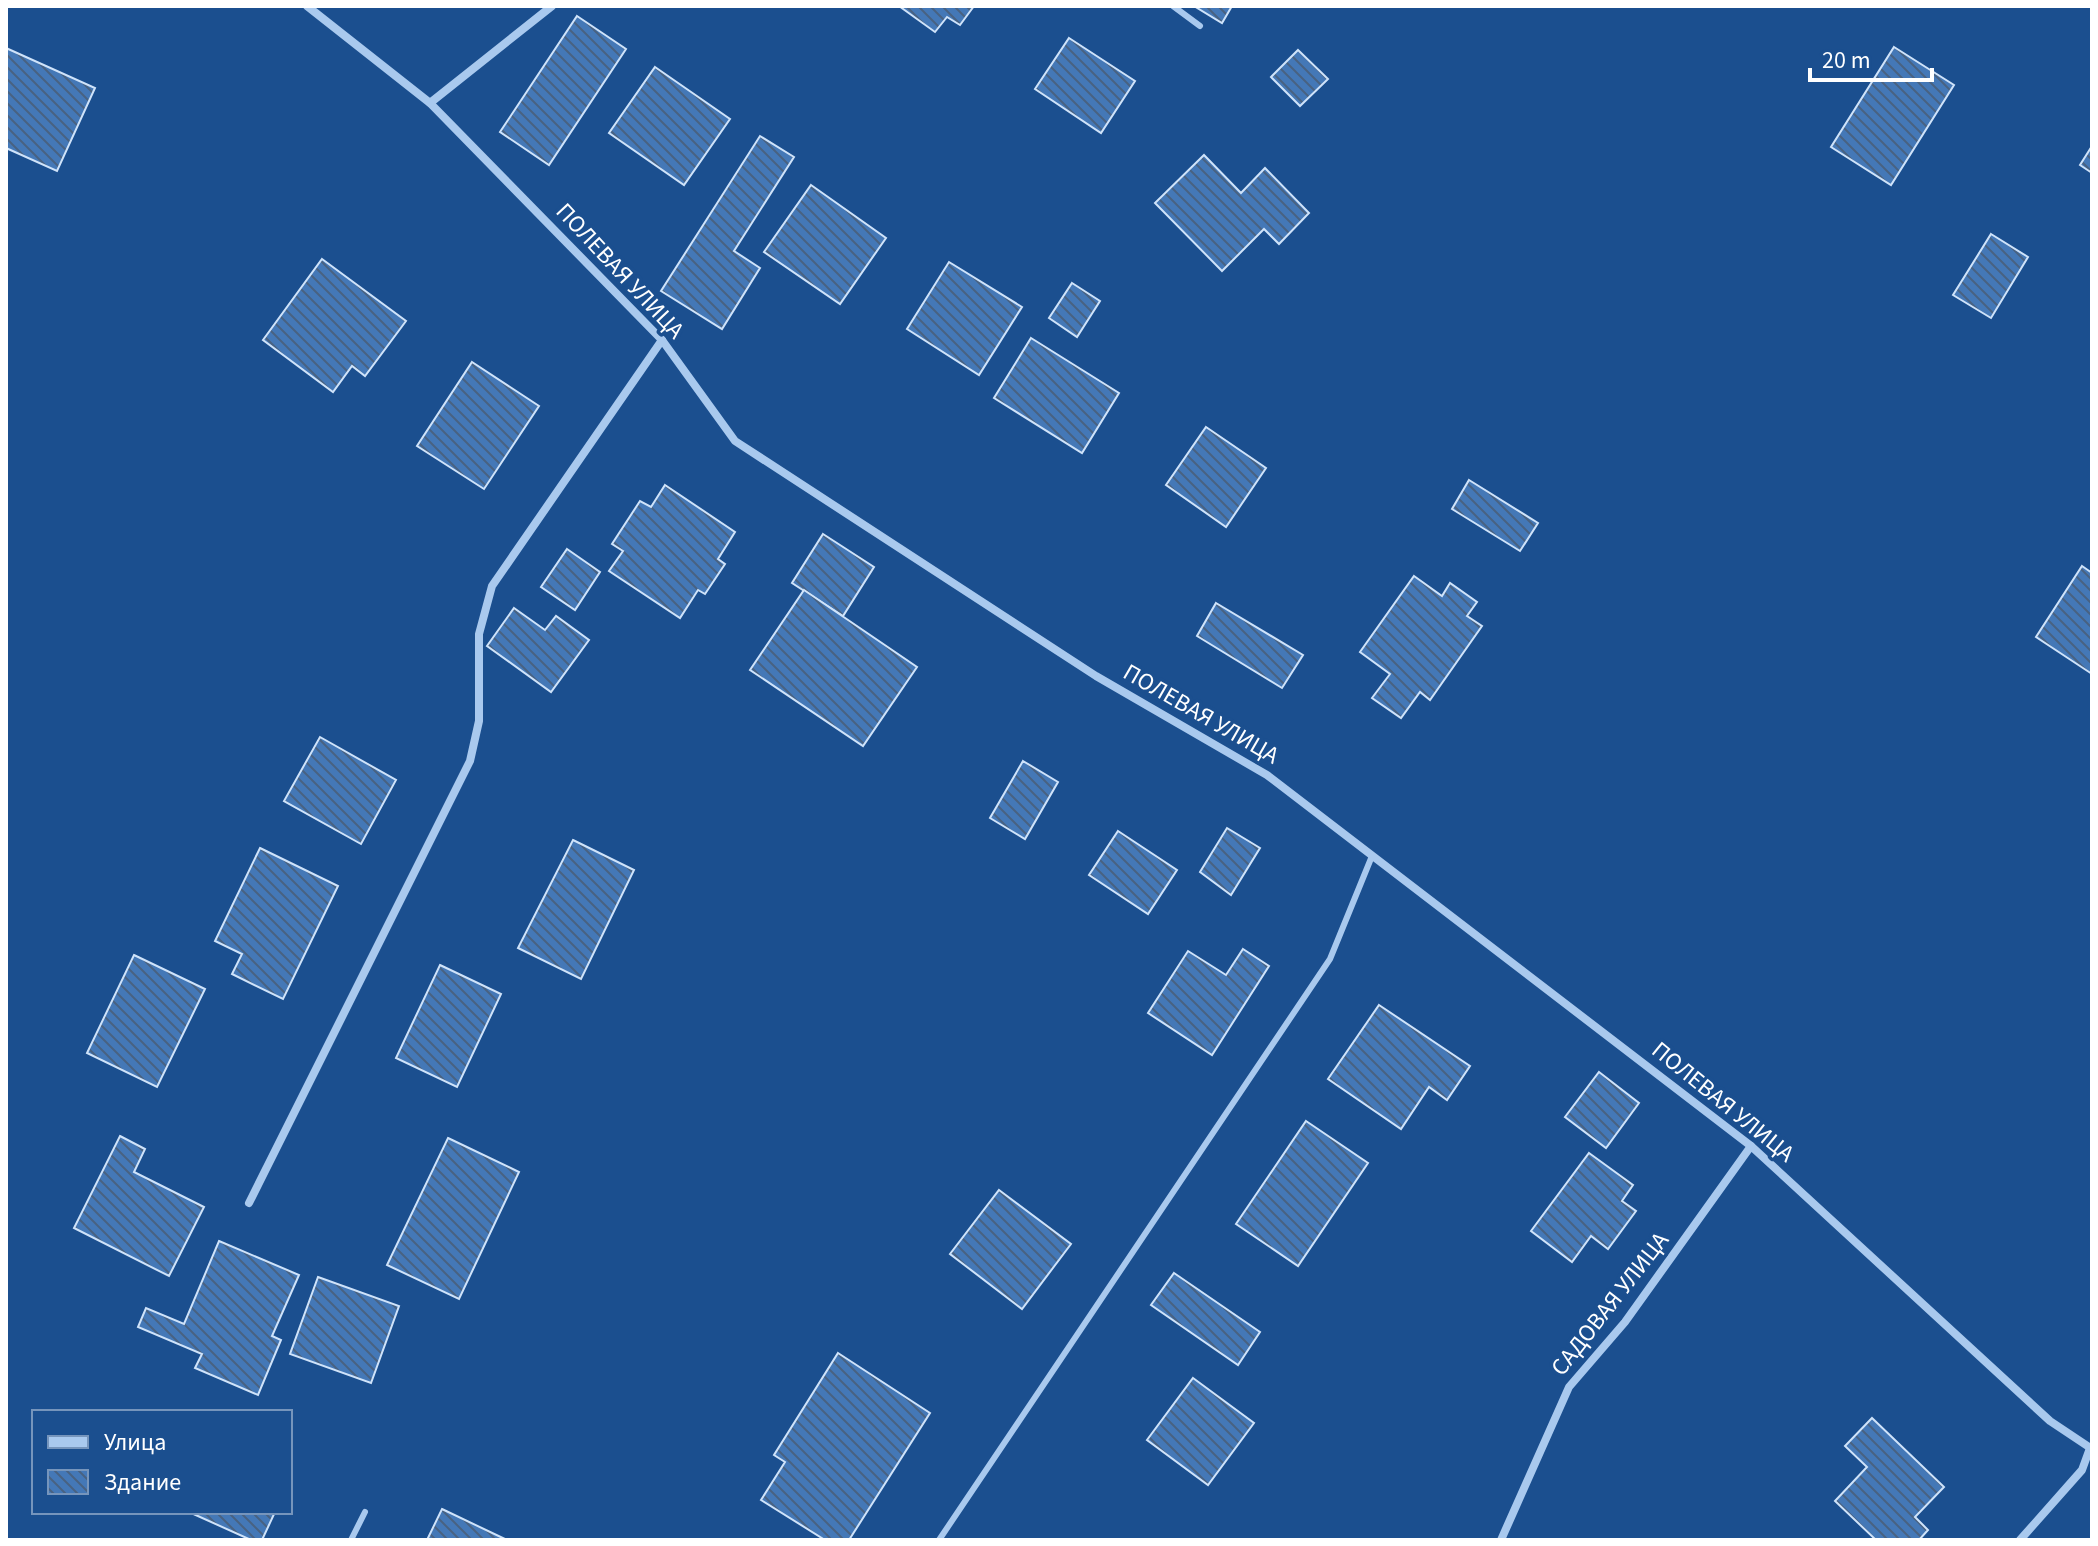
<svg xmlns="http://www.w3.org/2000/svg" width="2098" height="1546" font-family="'Source Sans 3',sans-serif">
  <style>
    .building { fill: url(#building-back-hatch); stroke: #cfe3fa; stroke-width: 2 }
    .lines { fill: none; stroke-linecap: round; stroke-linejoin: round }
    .service { stroke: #a9c9ee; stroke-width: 6 }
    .minor { stroke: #a9c9ee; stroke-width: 8 }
    .labels { text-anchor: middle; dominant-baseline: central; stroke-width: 7; stroke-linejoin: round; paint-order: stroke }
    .street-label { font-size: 24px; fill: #fff; stroke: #1b4f8f }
  </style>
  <defs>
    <pattern id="building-back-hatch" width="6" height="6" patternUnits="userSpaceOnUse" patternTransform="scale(2)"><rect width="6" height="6" fill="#4478b7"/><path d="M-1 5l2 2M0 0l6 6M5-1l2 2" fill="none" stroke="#486282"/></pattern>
  </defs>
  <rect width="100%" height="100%" fill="#1b4f8f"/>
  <g class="building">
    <polygon points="899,6 974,6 960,25 947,17 935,32"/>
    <polygon points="1194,6 1232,6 1222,23"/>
    <polygon points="577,16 626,49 549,165 500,132"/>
    <polygon points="1069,38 1135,81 1101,133 1035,89"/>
    <polygon points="1894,47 1954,85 1891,185 1831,147"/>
    <polygon points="6,48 95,88 57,171 6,148"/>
    <polygon points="1298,50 1328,79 1300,106 1271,77"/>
    <polygon points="655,67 730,119 684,185 609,133"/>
    <polygon points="760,136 794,157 734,251 760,268 722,329 661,291"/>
    <polygon points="2092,146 2092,173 2080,165"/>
    <polygon points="1204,155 1241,193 1265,168 1309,213 1279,244 1264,229 1222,271 1155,203"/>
    <polygon points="811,185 886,238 840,304 764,252"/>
    <polygon points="1991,234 2028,257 1991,318 1953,295"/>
    <polygon points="322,259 406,321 365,376 352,366 333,392 263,340"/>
    <polygon points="949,262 1022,307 979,375 907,329"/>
    <polygon points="1072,283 1100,301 1077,337 1049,318"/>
    <polygon points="1031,338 1119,393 1082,453 994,398"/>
    <polygon points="472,362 539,406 484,489 417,446"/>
    <polygon points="1206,427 1266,468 1226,527 1166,485"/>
    <polygon points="1469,480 1538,523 1520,551 1452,509"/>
    <polygon points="665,485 735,532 718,559 725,564 705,594 698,590 680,618 609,571 623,551 612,544 640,501 651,507"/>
    <polygon points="823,534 874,567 843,616 792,583"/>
    <polygon points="567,549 600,572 575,610 541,587"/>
    <polygon points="2082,566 2092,573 2092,674 2036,637"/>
    <polygon points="1414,576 1442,596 1450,583 1477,602 1467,616 1482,626 1430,700 1420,692 1401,718 1372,698 1390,674 1360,652"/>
    <polygon points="804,590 917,667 863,746 750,670"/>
    <polygon points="1216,603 1303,655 1282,688 1197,636"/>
    <polygon points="514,608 545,630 556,616 589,640 551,692 487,646"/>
    <polygon points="320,737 396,780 361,844 284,801"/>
    <polygon points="1023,761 1058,782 1025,839 990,818"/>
    <polygon points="1227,828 1260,848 1231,895 1200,872"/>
    <polygon points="1118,831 1177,870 1148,914 1089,875"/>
    <polygon points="573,840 634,870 581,979 518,948"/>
    <polygon points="260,848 338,886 283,999 232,974 242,954 215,941"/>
    <polygon points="1243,949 1269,966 1212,1055 1148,1013 1188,951 1226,975"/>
    <polygon points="134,955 205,989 157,1087 87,1053"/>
    <polygon points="440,965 501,994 457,1087 396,1058"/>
    <polygon points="1379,1005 1470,1066 1447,1100 1429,1087 1401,1129 1328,1079"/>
    <polygon points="1599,1072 1639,1103 1606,1148 1565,1117"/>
    <polygon points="1306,1121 1368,1163 1298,1266 1236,1224"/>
    <polygon points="120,1136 145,1149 134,1172 204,1207 169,1276 74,1228"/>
    <polygon points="448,1138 519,1172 459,1299 387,1265"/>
    <polygon points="1589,1153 1633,1185 1622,1201 1636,1211 1608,1249 1591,1236 1572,1262 1531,1231"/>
    <polygon points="999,1190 1071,1244 1022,1309 950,1254"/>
    <polygon points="219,1241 299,1275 272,1336 281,1340 258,1395 195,1368 202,1354 138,1327 146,1308 184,1324"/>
    <polygon points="1174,1273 1260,1332 1238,1365 1151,1305"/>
    <polygon points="318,1277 399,1306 371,1383 290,1354"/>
    <polygon points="838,1353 930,1413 849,1540 825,1540 761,1500 785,1462 774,1455"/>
    <polygon points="1193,1378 1254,1423 1208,1485 1147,1440"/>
    <polygon points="1872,1418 1944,1487 1915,1517 1928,1530 1919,1540 1876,1540 1835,1501 1867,1467 1845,1446"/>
    <polygon points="442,1509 507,1540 427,1540"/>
    <polygon points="189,1512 275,1512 262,1540 251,1540"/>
  </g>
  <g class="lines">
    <g class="service">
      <polyline points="1173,6 1200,26"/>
      <polyline points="351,1540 365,1512"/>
      <polyline points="939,1540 1330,959 1372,856"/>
    </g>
    <g class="minor">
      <polyline points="307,6 430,103 662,340 735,441 1096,676 1267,775 1751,1146 2050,1421 2092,1449"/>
      <polyline points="430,103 552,6"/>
      <polyline points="249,1203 470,761 479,721 479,634 492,586 662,340"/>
      <polyline points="1501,1540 1569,1387 1625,1322 1751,1146"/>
      <polyline points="2020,1540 2082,1470 2090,1448"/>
    </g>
  </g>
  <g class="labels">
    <g class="street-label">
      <text transform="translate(620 271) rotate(47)">ПОЛЕВАЯ УЛИЦА</text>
      <text transform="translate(1201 714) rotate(30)">ПОЛЕВАЯ УЛИЦА</text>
      <text transform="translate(1723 1102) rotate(39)">ПОЛЕВАЯ УЛИЦА</text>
      <text transform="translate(1610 1304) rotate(-52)">САДОВАЯ УЛИЦА</text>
    </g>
  </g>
  <rect width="2098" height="1546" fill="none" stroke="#ffffff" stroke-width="16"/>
  <rect x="32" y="1410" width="260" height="104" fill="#1b4f8f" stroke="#7695bc" stroke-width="2"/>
  <rect x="48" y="1436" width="40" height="12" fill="#a9c9ee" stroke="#7695bc" stroke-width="2"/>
  <text x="104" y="1450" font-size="24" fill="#ffffff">Улица</text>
  <rect x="48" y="1470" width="40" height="24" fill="url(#building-back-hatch)" stroke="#7695bc" stroke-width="2"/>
  <text x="104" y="1490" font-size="24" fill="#ffffff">Здание</text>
  <path d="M1810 68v12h122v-12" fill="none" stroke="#ffffff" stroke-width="4"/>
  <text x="1822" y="68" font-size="24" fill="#ffffff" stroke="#1b4f8f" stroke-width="6" paint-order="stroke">20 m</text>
</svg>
